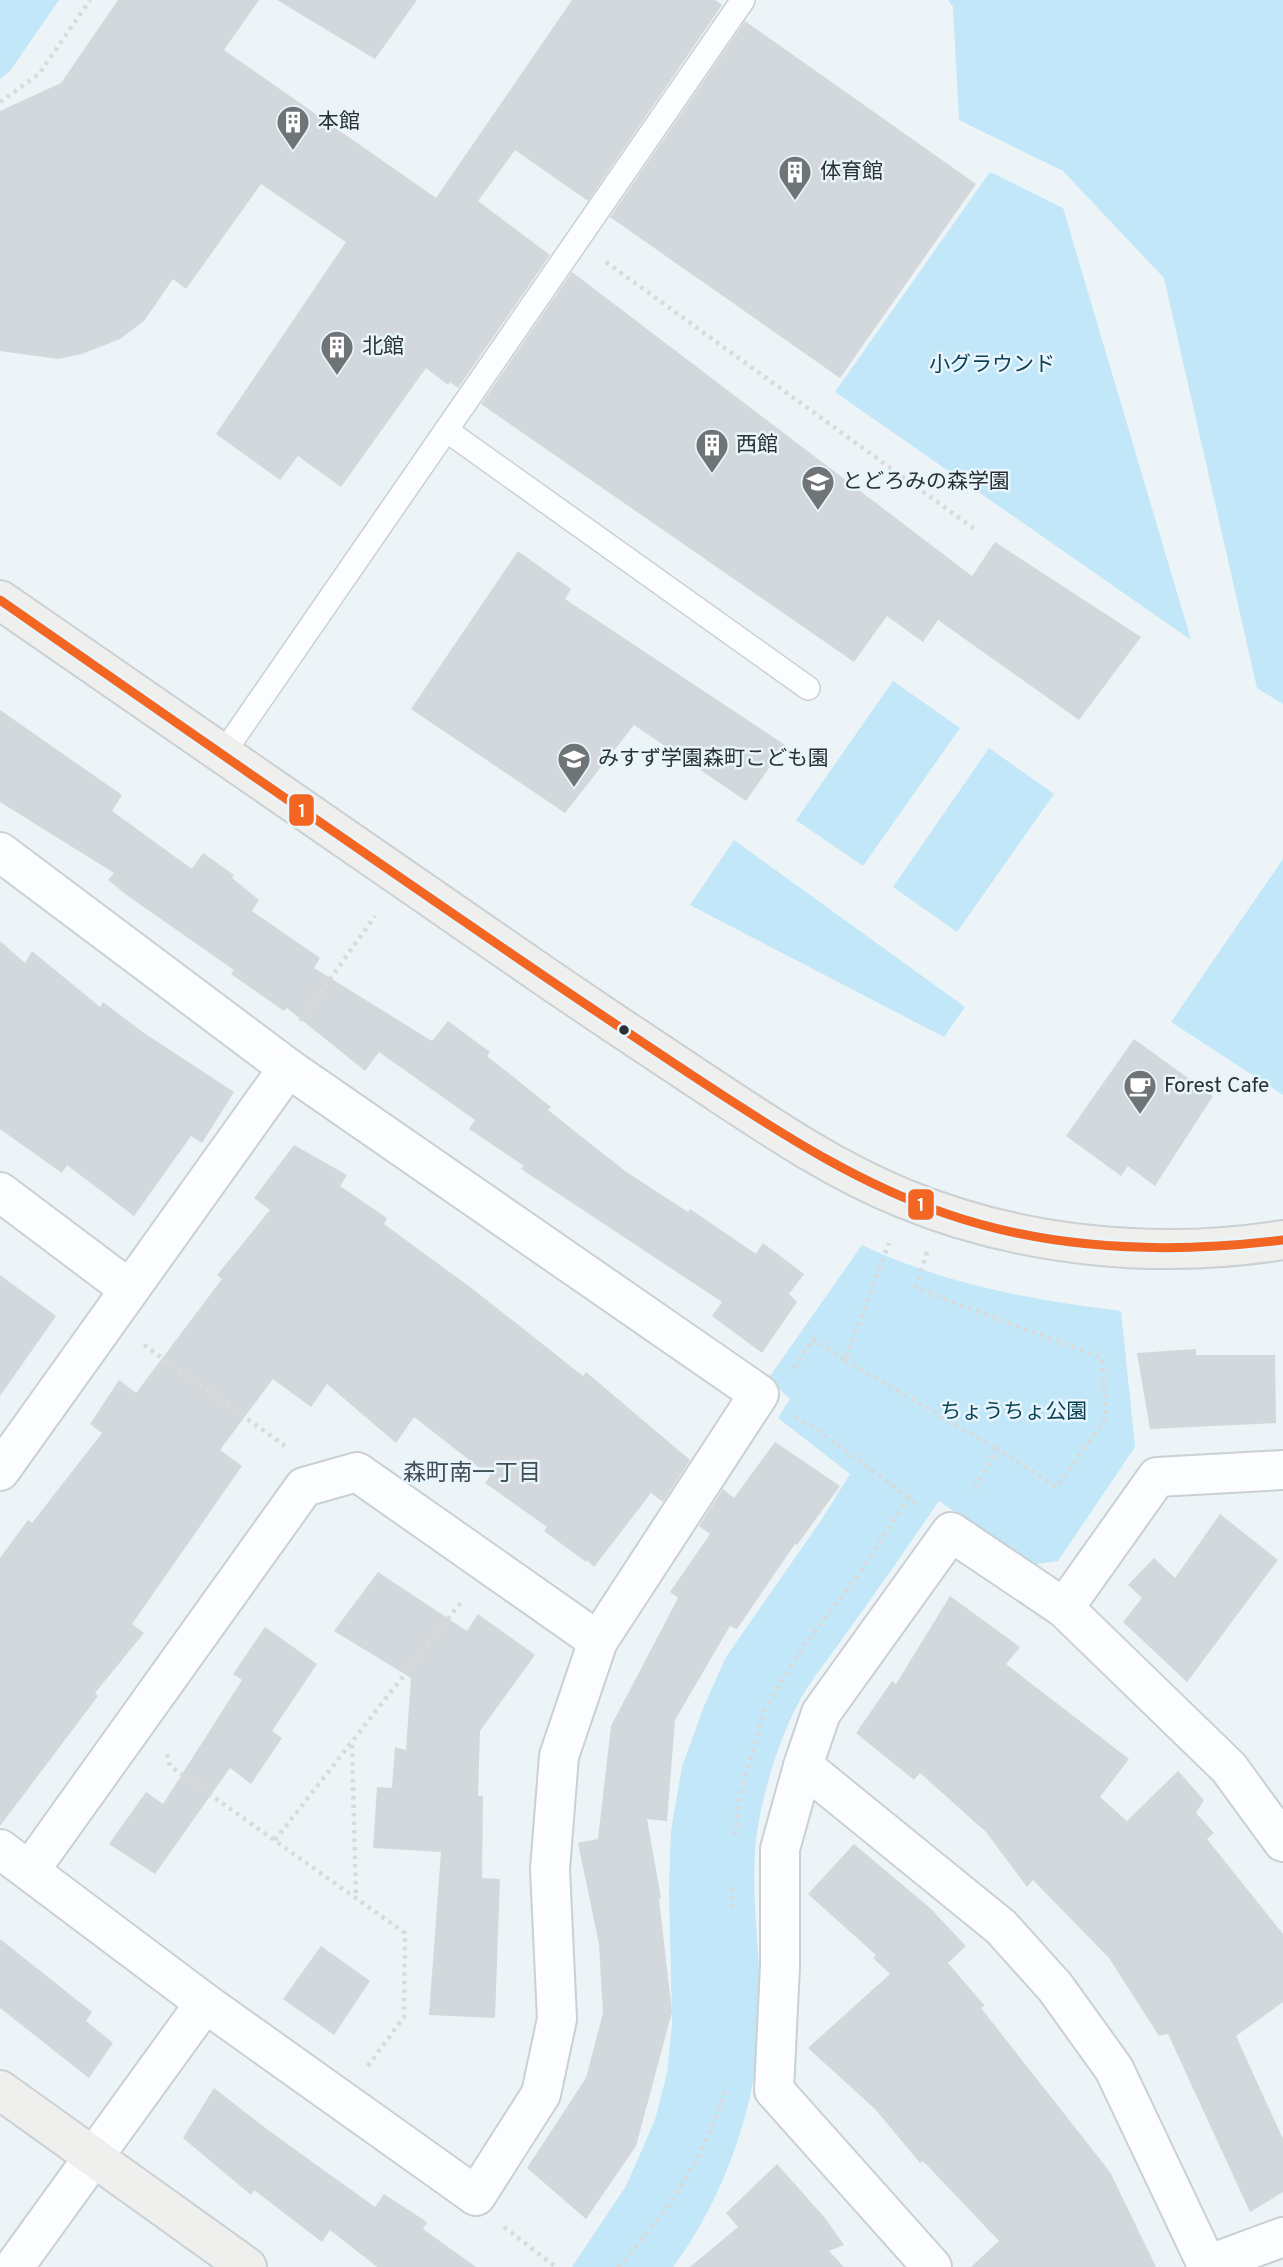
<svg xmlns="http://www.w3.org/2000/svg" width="1283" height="2267" font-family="Overpass,'Noto Sans JP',sans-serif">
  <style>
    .green { fill: #c2e7f8 }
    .building { fill: #d2d8db }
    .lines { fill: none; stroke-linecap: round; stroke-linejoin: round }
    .lane-casing { stroke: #cad0d3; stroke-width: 26 }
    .street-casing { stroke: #cad0d3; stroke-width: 42 }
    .secondary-casing { stroke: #cad0d3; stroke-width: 42 }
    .path { stroke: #d8dadb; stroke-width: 4.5; stroke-dasharray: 3.5 5; stroke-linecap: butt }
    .lane { stroke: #fcfdfe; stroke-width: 23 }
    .street { stroke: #fcfdfe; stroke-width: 38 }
    .secondary { stroke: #efefed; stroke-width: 38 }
    .bus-1-casing { stroke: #e8f5fc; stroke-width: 14 }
    .bus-1 { stroke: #f26522; stroke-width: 9 }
    .bus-dot { fill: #2b3032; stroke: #e8f5fc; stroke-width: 2.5 }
    .labels { text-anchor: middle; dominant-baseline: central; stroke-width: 5; stroke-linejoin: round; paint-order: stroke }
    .poi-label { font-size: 21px; fill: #2b3032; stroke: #e8f5fc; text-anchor: start }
    .park-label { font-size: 21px; fill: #0b4255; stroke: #e8f5fc }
    .neighbourhood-label { font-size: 23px; fill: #424d53; stroke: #e8f5fc }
    .line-badge { stroke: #e8f5fc; stroke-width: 2.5 }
    .badge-label { font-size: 19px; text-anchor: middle; font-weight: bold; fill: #fff }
  </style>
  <rect width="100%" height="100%" fill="#ecf4f7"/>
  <g class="green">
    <polygon points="0,0 59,0 10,71 0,79"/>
    <polygon points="948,0 1283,0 1283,704 1257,688 1164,278 1063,171 959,120 953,7"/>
    <polygon points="990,172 1063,208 1191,640 835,392"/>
    <polygon points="893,681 960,728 863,866 796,820"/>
    <polygon points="989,748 1054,794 957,932 893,887"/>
    <polygon points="734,840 965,1007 944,1037 690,905"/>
    <polygon points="1283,859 1283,1095 1171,1022"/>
    <path d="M862,1245c81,39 170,55 259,66l14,136 -77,114 -29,4 -90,-64c-31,45 -62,90 -94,134 -15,22 -33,43 -45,65 -19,35 -32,77 -40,115 -14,66 2,134 0,201 -2,87 -35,181 -87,251h-101l54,-81 29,-66 12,-47 5,-48 -3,-137 2,-57 11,-64 22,-61 22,-49 96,-138 28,-45 -72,-56 12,-19 -22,-20z"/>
  </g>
  <g class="building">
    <polygon points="118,0 259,0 224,50 436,198 572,0 715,0 722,5 588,201 515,150 478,201 550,255 458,388 450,382 448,385 426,368 341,487 298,456 280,480 216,434 346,242 261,184 186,289 173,279 144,321 120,339 82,354 58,359 0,351 0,111 61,83"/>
    <polygon points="277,0 417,0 375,59"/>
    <polygon points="745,21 976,184 840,378 610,217"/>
    <polygon points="572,272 972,576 995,542 1141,637 1079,720 938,620 923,642 887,616 854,662 481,404"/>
    <polygon points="518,551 571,589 565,599 785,745 746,801 634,725 565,813 411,709"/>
    <polygon points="0,710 122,795 112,811 192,869 203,853 234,875 232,878 259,900 252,911 320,958 314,968 432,1041 448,1021 490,1052 487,1056 551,1107 548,1110 625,1171 688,1212 690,1209 756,1254 763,1243 804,1274 789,1294 797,1302 762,1353 712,1316 722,1302 521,1169 524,1166 469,1129 475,1120 379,1052 365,1071 287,1008 284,1011 231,974 234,970 128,896 108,880 114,873 0,802"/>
    <polygon points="0,941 25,963 32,951 100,1007 103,1002 144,1033 234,1092 202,1143 191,1136 134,1216 67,1165 62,1173 0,1129"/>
    <polygon points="1134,1039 1213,1096 1155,1186 1128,1166 1121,1176 1066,1136"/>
    <polygon points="294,1145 347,1175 340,1186 387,1218 384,1224 474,1290 583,1376 586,1372 690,1460 663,1502 651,1493 594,1567 587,1560 586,1562 544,1531 547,1527 485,1483 490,1476 414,1417 396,1443 327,1384 311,1407 273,1379 220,1450 242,1466 132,1624 144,1633 95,1693 98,1696 0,1826 0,1558 28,1520 32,1523 102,1433 90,1424 119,1380 136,1393 222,1279 217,1275 270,1210 254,1198"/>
    <polygon points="0,1275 56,1316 0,1396"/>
    <polygon points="1196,1349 1196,1355 1275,1355 1276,1423 1150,1429 1137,1353"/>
    <polygon points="775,1442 840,1486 797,1545 795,1544 737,1629 730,1626 675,1720 667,1821 647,1819 661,1898 659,1899 672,2012 636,2146 586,2219 527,2168 586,2078 603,2013 599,1944 578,1843 598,1839 611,1726 678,1598 670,1592 710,1534 699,1526 723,1489 734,1498"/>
    <polygon points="1220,1514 1278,1560 1187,1682 1123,1622 1142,1598 1128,1585 1154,1558 1175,1578"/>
    <polygon points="378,1572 467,1631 478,1614 535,1655 480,1731 478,1796 483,1796 482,1878 500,1879 495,2018 429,2015 441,1852 373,1848 377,1787 392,1788 395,1747 406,1750 411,1678 334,1631"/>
    <polygon points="950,1596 1020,1647 1006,1664 1129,1759 1100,1797 1127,1821 1178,1771 1204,1800 1196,1813 1214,1833 1207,1839 1283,1934 1283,2002 1236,2036 1283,2139 1283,2192 1250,2212 1168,2034 1159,2036 1109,1958 1033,1880 1027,1887 986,1832 920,1773 914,1780 856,1733 892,1681 896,1684"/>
    <polygon points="265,1627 317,1664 272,1731 282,1738 251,1784 230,1768 155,1874 109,1844 146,1792 163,1804 242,1680 233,1674"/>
    <polygon points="854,1844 930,1908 966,1946 948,1963 985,2006 981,2008 1110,2172 1156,2267 971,2267 999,2241 923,2161 920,2163 875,2109 808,2048 890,1974 873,1958 876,1955 808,1894"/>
    <polygon points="0,1939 92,2012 86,2021 113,2043 89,2078 0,2008"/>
    <polygon points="321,1946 370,1981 334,2035 283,1999"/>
    <polygon points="214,2088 268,2130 375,2207 384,2194 427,2222 423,2229 476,2267 377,2267 330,2230 322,2242 254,2190 251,2195 183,2138"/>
    <polygon points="777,2164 825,2218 844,2245 829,2251 844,2267 690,2267 738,2227 726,2213"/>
  </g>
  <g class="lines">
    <defs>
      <g id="lane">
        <polyline points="446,430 808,688"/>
        <polyline points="222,755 743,0"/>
      </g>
      <g id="street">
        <polyline points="0,852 288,1068 759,1394 598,1641 559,1756 550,1869 557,2019 541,2094 476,2196 205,2003 0,1849"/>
        <polyline points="0,1192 129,1289"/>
        <polyline points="0,1471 288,1068"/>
        <polyline points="1064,1608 1157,1477 1283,1470"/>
        <polyline points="803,1766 1001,1927 1055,1987 1114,2069 1207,2265 1283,2237"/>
        <polyline points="30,1870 304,1487 357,1472 598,1641"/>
        <polyline points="14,2267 205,2003"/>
        <polyline points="932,2267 774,2090 780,1966 780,1849 803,1766 821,1713 951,1532 1064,1608 1229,1768 1283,1842"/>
      </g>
      <g id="secondary">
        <path d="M0,600c184,128 368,256 553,382 53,36 107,72 160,107 62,41 123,82 192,110 117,48 253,61 378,41"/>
        <polyline points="0,2090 247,2267"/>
      </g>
    </defs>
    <use href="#lane" class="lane-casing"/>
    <use href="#street" class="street-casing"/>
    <use href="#secondary" class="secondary-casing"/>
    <g class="path">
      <polyline points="0,102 39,74 90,0"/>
      <polyline points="606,262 976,530"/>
      <polyline points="300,1021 375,916"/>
      <polyline points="927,1252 916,1288 1102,1358 1106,1417 1057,1487 997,1449 972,1493"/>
      <polyline points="144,1345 288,1448"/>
      <polyline points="845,1360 997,1449"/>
      <polyline points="794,1368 813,1339 845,1360 889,1243"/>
      <polyline points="795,1417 819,1431 919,1505"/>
      <polyline points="352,1745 356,1897"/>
      <polyline points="167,1754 170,1766 405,1933 404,2017 367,2067"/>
      <polyline points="735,1835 739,1799 765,1708 798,1654 859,1574 909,1496"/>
      <polyline points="275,1840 462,1601"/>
      <polyline points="732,1908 732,1882"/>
      <polyline points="504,2227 556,2267"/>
      <path d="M618,2267c48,-54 88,-110 109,-181"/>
    </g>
    <use href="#lane" class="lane"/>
    <use href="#street" class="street"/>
    <use href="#secondary" class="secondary"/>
    <defs>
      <path id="bus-1" d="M0,600c188,131 376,262 566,391 49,33 98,66 147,98 75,49 149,96 234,125 108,37 223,40 336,26"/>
    </defs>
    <use href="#bus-1" class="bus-1-casing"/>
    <use href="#bus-1" class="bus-1"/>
  </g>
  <defs>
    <symbol id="building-pin" viewBox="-11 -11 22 30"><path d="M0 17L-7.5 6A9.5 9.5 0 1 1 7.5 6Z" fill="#6f7577" stroke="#e8f5fc"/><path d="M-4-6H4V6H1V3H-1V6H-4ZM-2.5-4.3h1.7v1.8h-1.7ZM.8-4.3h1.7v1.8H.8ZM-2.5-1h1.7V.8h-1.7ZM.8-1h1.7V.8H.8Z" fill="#fff"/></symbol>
    <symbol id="school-pin" viewBox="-11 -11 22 30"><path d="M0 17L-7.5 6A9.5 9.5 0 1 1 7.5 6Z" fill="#6f7577" stroke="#e8f5fc"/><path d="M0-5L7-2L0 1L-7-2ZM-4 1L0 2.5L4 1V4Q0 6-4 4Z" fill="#fff"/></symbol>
    <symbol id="cafe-pin" viewBox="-11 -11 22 30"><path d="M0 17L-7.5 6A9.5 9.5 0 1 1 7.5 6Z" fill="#6f7577" stroke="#e8f5fc"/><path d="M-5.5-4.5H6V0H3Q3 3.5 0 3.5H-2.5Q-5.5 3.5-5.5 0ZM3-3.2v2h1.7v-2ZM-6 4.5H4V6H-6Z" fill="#fff"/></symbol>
  </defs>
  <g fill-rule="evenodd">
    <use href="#building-pin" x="274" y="103" width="38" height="52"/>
    <use href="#building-pin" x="776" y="153" width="38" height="52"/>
    <use href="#building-pin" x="318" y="328" width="38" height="52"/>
    <use href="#building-pin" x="693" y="426" width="38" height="52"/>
    <use href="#school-pin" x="799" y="463" width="38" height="52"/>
    <use href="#school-pin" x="555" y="740" width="38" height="52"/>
    <use href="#cafe-pin" x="1121" y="1067" width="38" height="52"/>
  </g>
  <circle class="bus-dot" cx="624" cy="1030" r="6"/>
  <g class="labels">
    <g class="poi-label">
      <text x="318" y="122">本館</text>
      <text x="820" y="172">体育館</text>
      <text x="362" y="347">北館</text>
      <text x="736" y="445">西館</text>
      <text x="842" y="482">とどろみの森学園</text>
      <text x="598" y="759">みすず学園森町こども園</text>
      <text x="1164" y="1086">Forest Cafe</text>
    </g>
    <g class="park-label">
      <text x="992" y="365">小グラウンド</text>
      <text x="1014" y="1412">ちょうちょ公園</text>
    </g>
    <g class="neighbourhood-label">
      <text x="472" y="1474">森町南一丁目</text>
    </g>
  </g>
  <g class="line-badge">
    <rect x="288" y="793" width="27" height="34" rx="7" fill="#f26522"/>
    <rect x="907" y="1188" width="28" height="33" rx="7" fill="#f26522"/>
  </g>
  <g class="badge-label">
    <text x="302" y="817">1</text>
    <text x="921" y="1211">1</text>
  </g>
</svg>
